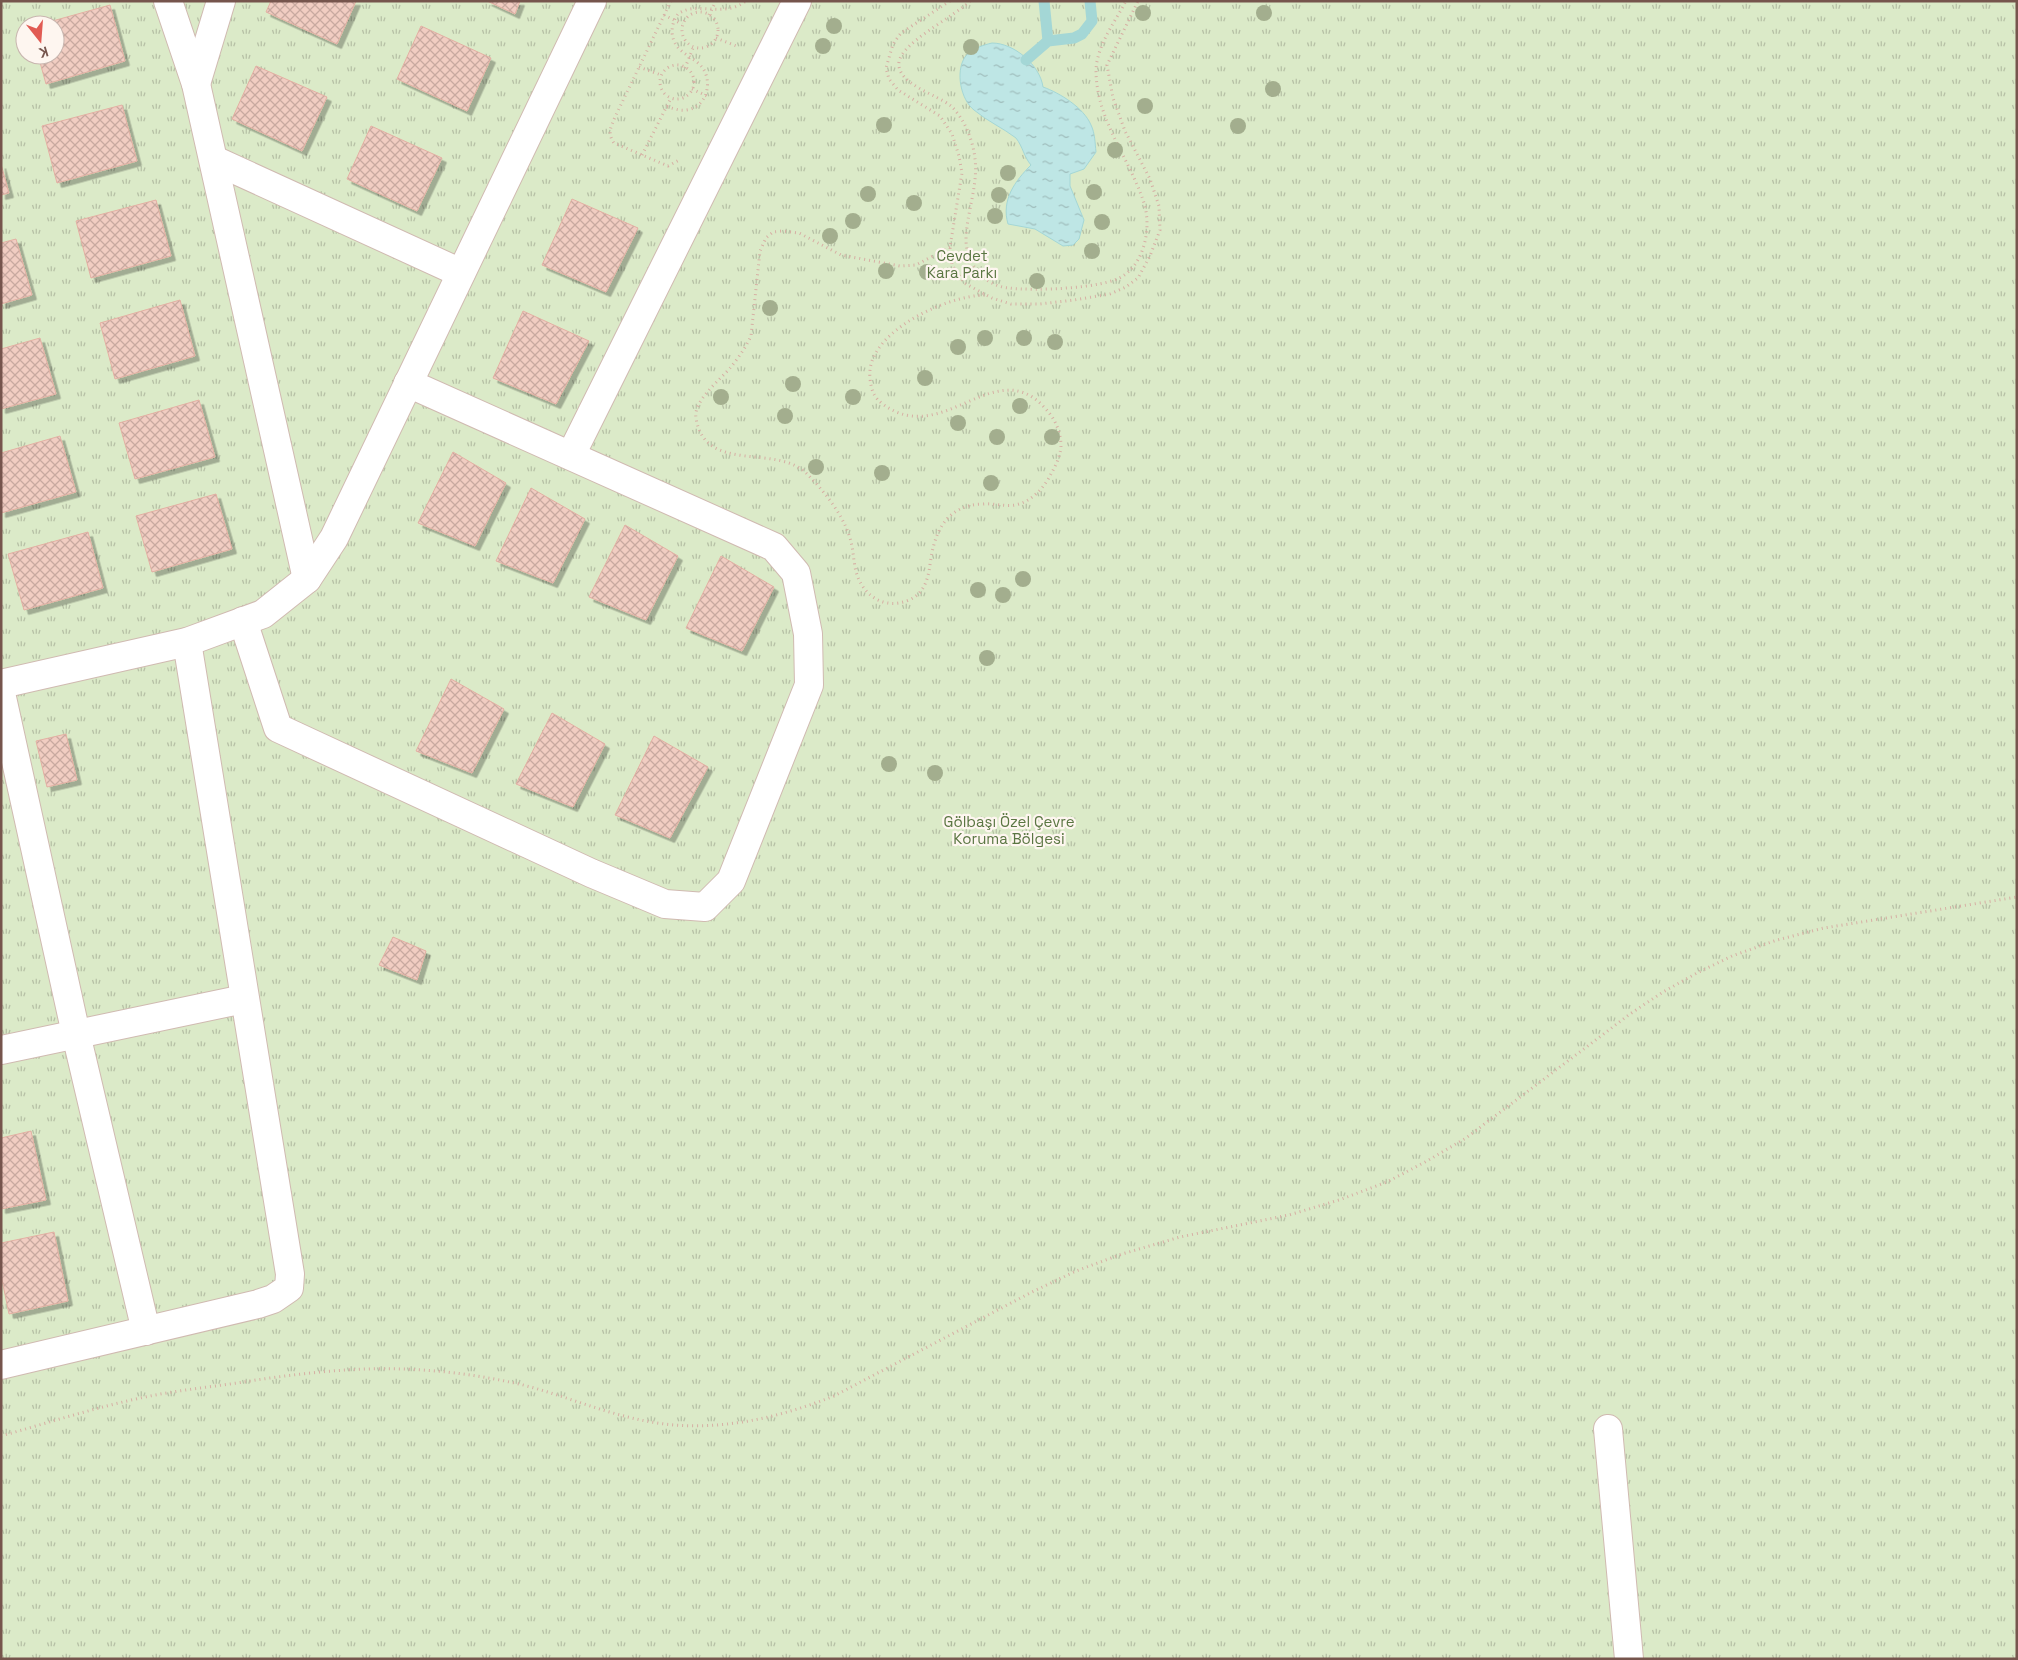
<svg xmlns="http://www.w3.org/2000/svg" width="2018" height="1660" font-family="'Space Grotesk',sans-serif">
  <style>
    .park { fill: url(#park-tufts); fill-rule: evenodd }
    .water { fill: url(#water-ripples); stroke: #a4d7d6 }
    .lines { fill: none; stroke-linecap: round; stroke-linejoin: round }
    .stream { stroke: #a4d7d6; stroke-width: 11 }
    .building { fill: url(#building-cross-hatch); stroke: #e3b0a3; filter: url(#shadow) }
    .minor-casing { stroke: #d0bab1; stroke-width: 30 }
    .path { stroke: #d6afa4; stroke-width: 3; stroke-dasharray: 1 4; stroke-linecap: butt }
    .minor { stroke: #fff; stroke-width: 28 }
    .tree { fill: #a3ae8e }
    .labels { text-anchor: middle; dominant-baseline: central; stroke-width: 4.5; stroke-linejoin: round; paint-order: stroke }
    .park-label { font-size: 15px; fill: #5a7642; stroke: #fef6f0 }
  </style>
  <defs>
    <pattern id="park-tufts" width="24" height="20" patternUnits="userSpaceOnUse" patternTransform="scale(1.25)"><rect width="24" height="20" fill="#dbeac8"/><path d="M3 7l-1-3M5 7V3M7 7l1-3M15 17l-1-3M17 17v-4M19 17l1-3" fill="none" stroke="#b6c0a5"/></pattern>
    <pattern id="water-ripples" width="26" height="14" patternUnits="userSpaceOnUse" patternTransform="scale(1.25)"><rect width="26" height="14" fill="#bee6e5"/><path d="M2 4q2-2 4 0t4 0M15 11q2-2 4 0t4 0" fill="none" stroke="#9fbdbc"/></pattern>
    <pattern id="building-cross-hatch" width="8" height="8" patternUnits="userSpaceOnUse" patternTransform="scale(1.25)"><rect width="8" height="8" fill="#f1cdc2"/><path d="M0 0l8 8M0 8l8-8" fill="none" stroke="#c8a9a0"/></pattern>
    <filter id="shadow"><feDropShadow dx="4.5" dy="4.5" stdDeviation="0" flood-color="#0004"/></filter>
  </defs>
  <rect width="100%" height="100%" fill="#fcf2ea"/>
  <path class="park" d="M1,1h2016v1658h-2016zM25,25h30v30h-30z"/>
  <path class="water" d="M992,43c22,0 48,22 51,44 17,6 41,21 48,38 4,8 4,18 5,27l-12,17 -14,5v12l14,34 -5,19 -6,6 -10,1 -28,-17 -27,-5c-7,-24 7,-43 23,-59 -7,-8 -8,-18 -15,-27 -13,-10 -29,-17 -42,-28 -13,-10 -19,-38 -9,-53 6,-8 18,-12 27,-14z"/>
  <g class="lines">
    <g class="stream">
      <polyline points="1044,1 1048,41"/>
      <polyline points="1026,60 1048,41 1074,38 1082,34 1092,21 1090,1"/>
    </g>
  </g>
  <g class="building">
    <polygon points="271,1 356,1 337,44 266,12"/>
    <polygon points="487,1 520,1 515,14"/>
    <polygon points="110,5 125,61 46,84 38,55 55,55 55,25 38,25"/>
    <polygon points="421,26 491,58 467,111 397,79"/>
    <polygon points="256,66 327,97 302,151 232,119"/>
    <polygon points="122,105 137,161 57,183 42,126"/>
    <polygon points="371,126 442,158 417,211 347,179"/>
    <polygon points="1,164 9,193 1,195"/>
    <polygon points="572,199 638,228 606,292 542,265"/>
    <polygon points="156,200 171,256 91,278 76,221"/>
    <polygon points="16,239 32,295 1,304 1,243"/>
    <polygon points="180,300 195,356 115,379 100,323"/>
    <polygon points="523,311 589,341 556,404 493,378"/>
    <polygon points="40,338 56,394 1,409 1,349"/>
    <polygon points="199,400 215,457 135,479 119,423"/>
    <polygon points="60,436 76,492 1,513 1,453"/>
    <polygon points="453,452 506,483 475,546 418,523"/>
    <polygon points="531,488 585,519 553,583 496,561"/>
    <polygon points="216,494 232,549 152,572 136,516"/>
    <polygon points="625,525 678,556 646,620 589,597"/>
    <polygon points="88,532 103,588 24,610 8,554"/>
    <polygon points="721,556 774,587 742,651 686,628"/>
    <polygon points="451,679 504,709 472,773 416,751"/>
    <polygon points="552,713 605,744 573,807 516,784"/>
    <polygon points="66,734 77,780 47,787 36,741"/>
    <polygon points="654,736 708,767 670,838 615,815"/>
    <polygon points="393,937 426,951 417,980 379,965"/>
    <polygon points="31,1131 46,1200 1,1209 1,1138"/>
    <polygon points="54,1232 68,1301 9,1314 1,1275 1,1243"/>
  </g>
  <g class="lines">
    <defs>
      <g id="minor">
        <polyline points="168,1 196,84 307,579"/>
        <polyline points="196,84 221,1"/>
        <polyline points="214,160 461,273"/>
        <polyline points="571,455 797,1"/>
        <polyline points="243,621 278,728 591,873 665,904 705,907 731,881 809,685 808,634 796,573 774,547 408,383"/>
        <polyline points="1,684 187,642 263,614 307,579 334,538 592,1"/>
        <polyline points="1,693 76,1034 146,1331"/>
        <polyline points="1,1050 244,999"/>
        <polyline points="1,1365 258,1304 273,1299 289,1288 290,1274 187,642"/>
        <polyline points="1608,1429 1629,1659"/>
      </g>
    </defs>
    <use href="#minor" class="minor-casing"/>
    <g class="path">
      <path d="M671,1l-56,116c-4,10 -8,16 -1,26l54,23 13,-7"/>
      <polyline points="950,1 901,33 893,44 886,68 889,79 898,90 940,116 952,134 959,156 962,173 950,247 952,265 964,283 992,298 1011,304 1040,304 1074,300 1110,294 1126,287 1138,278 1150,256 1160,230 1159,206 1150,179 1125,131 1113,98 1107,65 1138,1"/>
      <path d="M970,1c-16,16 -68,41 -71,61 -3,22 39,33 52,44 12,11 20,30 23,46 6,30 -7,57 -8,87 0,25 18,47 43,49 24,3 94,1 114,-12 23,-15 29,-52 20,-76 -15,-44 -47,-81 -47,-130 1,-25 19,-48 30,-69"/>
      <circle cx="700" cy="30" r="18"/>
      <polyline points="664,15 682,24"/>
      <polyline points="709,15 716,1"/>
      <polyline points="716,38 739,47"/>
      <circle cx="677" cy="82" r="17"/>
      <polyline points="639,67 661,75"/>
      <polyline points="685,68 693,48"/>
      <polyline points="692,89 707,96"/>
      <path d="M667,107c6,1 12,4 19,3 18,-2 26,-22 19,-38 -8,-17 -31,-16 -33,-40 0,-6 2,-13 6,-18 19,-14 44,5 68,-13"/>
      <polyline points="642,155 671,98"/>
      <path d="M950,247l-34,18 -16,1 -59,-11 -42,-22 -17,-2 -9,1 -7,6 -6,13 -9,85c-5,11 -12,21 -20,31 -11,13 -38,34 -35,51 9,57 81,25 111,56 17,17 34,38 42,61 4,11 4,21 6,32 5,27 28,44 54,33 15,-6 19,-21 21,-35 4,-33 16,-60 53,-61 11,-1 22,3 32,1 16,-3 29,-17 36,-31 5,-9 10,-19 10,-30 -1,-15 -7,-27 -18,-38 -49,-51 -100,41 -159,-1 -10,-7 -13,-15 -14,-27 -5,-46 78,-83 116,-83"/>
      <path d="M1,1436c50,-14 99,-30 149,-40 35,-7 71,-10 106,-16 55,-8 110,-14 166,-10 33,2 65,7 97,14 45,11 86,30 132,38 62,11 125,-3 183,-26l198,-104 44,-21 46,-17 58,-17 109,-22 50,-15 48,-18 40,-21 39,-23 164,-124 33,-22 34,-19 35,-17 45,-16 47,-12 193,-31"/>
    </g>
    <use href="#minor" class="minor"/>
  </g>
  <g class="tree">
    <circle cx="1143" cy="13" r="8"/>
    <circle cx="1264" cy="13" r="8"/>
    <circle cx="834" cy="26" r="8"/>
    <circle cx="823" cy="46" r="8"/>
    <circle cx="971" cy="47" r="8"/>
    <circle cx="1273" cy="89" r="8"/>
    <circle cx="1145" cy="106" r="8"/>
    <circle cx="884" cy="125" r="8"/>
    <circle cx="1238" cy="126" r="8"/>
    <circle cx="1115" cy="150" r="8"/>
    <circle cx="1008" cy="173" r="8"/>
    <circle cx="1094" cy="192" r="8"/>
    <circle cx="868" cy="194" r="8"/>
    <circle cx="999" cy="195" r="8"/>
    <circle cx="914" cy="203" r="8"/>
    <circle cx="995" cy="216" r="8"/>
    <circle cx="853" cy="221" r="8"/>
    <circle cx="1102" cy="222" r="8"/>
    <circle cx="830" cy="236" r="8"/>
    <circle cx="1092" cy="251" r="8"/>
    <circle cx="886" cy="271" r="8"/>
    <circle cx="927" cy="272" r="8"/>
    <circle cx="1037" cy="281" r="8"/>
    <circle cx="770" cy="308" r="8"/>
    <circle cx="985" cy="338" r="8"/>
    <circle cx="1024" cy="338" r="8"/>
    <circle cx="1055" cy="342" r="8"/>
    <circle cx="958" cy="347" r="8"/>
    <circle cx="925" cy="378" r="8"/>
    <circle cx="793" cy="384" r="8"/>
    <circle cx="721" cy="397" r="8"/>
    <circle cx="853" cy="397" r="8"/>
    <circle cx="1020" cy="406" r="8"/>
    <circle cx="785" cy="416" r="8"/>
    <circle cx="958" cy="423" r="8"/>
    <circle cx="997" cy="437" r="8"/>
    <circle cx="1052" cy="437" r="8"/>
    <circle cx="816" cy="467" r="8"/>
    <circle cx="882" cy="473" r="8"/>
    <circle cx="991" cy="483" r="8"/>
    <circle cx="1023" cy="579" r="8"/>
    <circle cx="978" cy="590" r="8"/>
    <circle cx="1003" cy="595" r="8"/>
    <circle cx="987" cy="658" r="8"/>
    <circle cx="889" cy="764" r="8"/>
    <circle cx="935" cy="773" r="8"/>
  </g>
  <g class="labels">
    <g class="park-label">
      <text x="962" y="255">Cevdet<tspan x="962" dy="17">Kara Parkı</tspan></text>
      <text x="1009" y="821">Gölbaşı Özel Çevre<tspan x="1009" dy="17">Koruma Bölgesi</tspan></text>
    </g>
  </g>
  <rect width="2018" height="1660" fill="none" stroke="#76554d" stroke-width="5"/>
  <g transform="translate(40 40) rotate(163)"><circle r="24" fill="#fef6f0" stroke="#c8b6af"/>
  <path d="M0-4L9 19L0 12L-9 19Z" fill="#e15b53"/>
  <text y="-8" font-size="14" font-weight="bold" text-anchor="middle" fill="#76554d">K</text>
  </g>
</svg>
